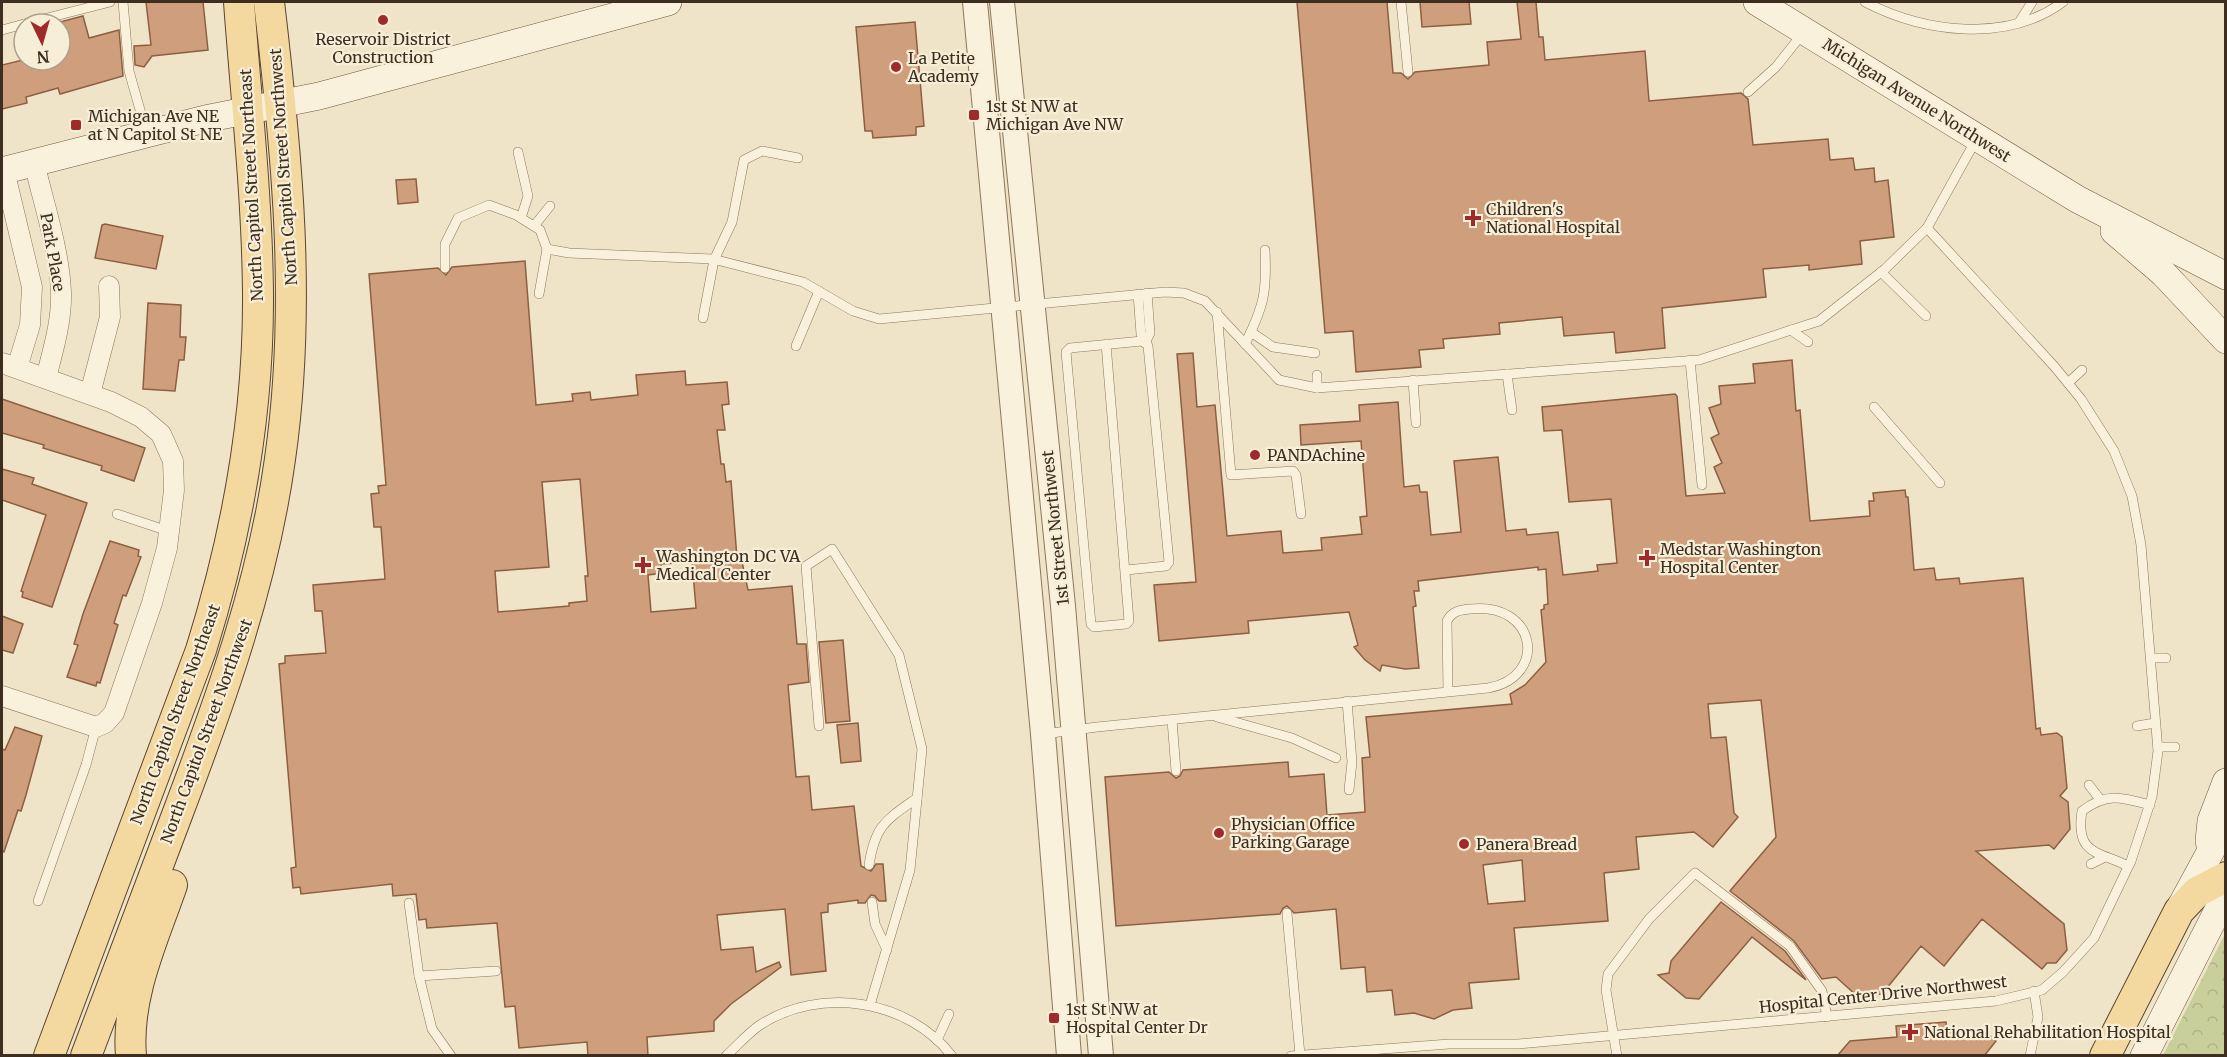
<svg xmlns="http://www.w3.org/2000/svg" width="2227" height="1057" font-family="Merriweather,serif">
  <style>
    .park { fill: url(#park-crowns) }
    .building { fill: #cf9f7d; stroke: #8d5f41; stroke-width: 1.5; fill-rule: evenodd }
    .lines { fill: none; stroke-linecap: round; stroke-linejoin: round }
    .service-casing { stroke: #8d765c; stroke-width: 10 }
    .minor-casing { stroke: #8d765c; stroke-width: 21 }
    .tertiary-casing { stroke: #8d765c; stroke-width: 26 }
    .secondary-casing { stroke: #6f573f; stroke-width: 28 }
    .primary-casing { stroke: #5b4430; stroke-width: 32 }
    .service { stroke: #faf1dc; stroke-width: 9 }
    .minor { stroke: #faf1dc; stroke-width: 20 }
    .tertiary { stroke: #faf1dc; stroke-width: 24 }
    .secondary { stroke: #faf1dc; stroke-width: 27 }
    .primary { stroke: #f3d9a0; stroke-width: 30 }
    .poi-dot { fill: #9e2a2b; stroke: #f7eed8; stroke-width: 2 }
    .labels { text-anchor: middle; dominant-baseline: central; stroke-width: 4.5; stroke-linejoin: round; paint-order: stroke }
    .poi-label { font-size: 16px; fill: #3d2e20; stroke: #f7eed8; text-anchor: start }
    .street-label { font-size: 16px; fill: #3d2e20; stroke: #f7eed8 }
  </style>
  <defs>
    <pattern id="park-crowns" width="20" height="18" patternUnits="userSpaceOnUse" patternTransform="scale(1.5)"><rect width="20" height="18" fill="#c9cf9b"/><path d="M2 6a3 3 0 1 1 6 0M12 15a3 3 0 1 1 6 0" fill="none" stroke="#aeb285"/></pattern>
  </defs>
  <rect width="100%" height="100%" fill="#f0e4c8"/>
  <polygon class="park" points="2225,934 2225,1055 2163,1055"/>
  <g class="building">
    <polygon points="146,2 203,2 208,50 152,56 144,67 135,65 134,46 151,45"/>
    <polygon points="1297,2 1387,2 1393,73 1401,73 1408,79 1415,72 1489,65 1487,42 1521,39 1517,2 1536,2 1539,37 1543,37 1545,60 1645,51 1649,101 1741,93 1748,99 1753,145 1828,139 1830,160 1853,158 1855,170 1874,168 1875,182 1888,180 1894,237 1860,241 1862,264 1809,270 1809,265 1763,269 1766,297 1662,308 1665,348 1616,353 1614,332 1564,336 1562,317 1499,323 1500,334 1443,339 1444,348 1419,350 1421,367 1356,372 1353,331 1325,333"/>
    <polygon points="1420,2 1469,2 1471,24 1422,27"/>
    <polygon points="83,16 89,38 119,30 123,76 60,94 58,88 26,97 27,103 2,109 2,65 23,60 60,60 60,22"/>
    <polygon points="915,22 924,126 916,127 916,135 873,138 872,131 865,131 856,27"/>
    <polygon points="416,179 418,202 398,204 396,180"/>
    <polygon points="105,224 163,236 156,269 95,258 102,225"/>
    <path d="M525,261l11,144 37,-4 -1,-7 18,-2 1,8 47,-5 -2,-20 49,-4 1,14 41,-3 2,22 -7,1 3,25h-8l4,34h3l2,18 5,-1 6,77 4,-1 7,33 44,-4 5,58h9l3,38 -21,3 8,92 13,-1 3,34 42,-4 7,60 10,5 5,-7h7l3,37h-7l-4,-5 -4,-1 -6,8h-7v-3l-30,4v8l-7,1 5,58 -35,4 -6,-66 -68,6 4,35 32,-3 3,25 23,-10 2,5 -50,37 -17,17v10l-67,6 1,19h-60l-1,-14 -68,6 -4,-42 -10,1 -8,-84 -70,5 -1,-9 -7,1 -3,-26 -23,2 -1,-12 -91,10 -1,-7 -7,1 -2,-20 5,-1 -17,-203 6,-1v-7l41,-3 -4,-42h-7l-2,-26 72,-6 -4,-52h-7l-3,-33 8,-1 -1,-7 8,-1 -17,-211 69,-6 8,7 6,-8zM580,479l8,97h-3l2,25 -18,2v3l-71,6 -3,-41 54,-4 -7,-85zM692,562l4,46 -45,4 -3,-37 14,-2 -1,-9z"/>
    <polygon points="148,303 181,305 180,337 186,337 184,360 179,360 175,391 143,389"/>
    <path d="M1193,353l4,54 18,-2 12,131 54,-5 2,22 39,-3 -1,-12 41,-4 -2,-17 7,-1 -6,-75 -60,4 -1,-20 60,-4 -1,-16 39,-3 6,85 15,-2 1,7h7l4,43 30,-3 -7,-71 44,-4 8,74 20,-2 1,6 31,-3 5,43 35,-4 -1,-6 20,-2 -6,-64 -42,3 -7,-72 -18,1 -2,-24 133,-13 2,2 9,100 39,-3 -11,-26 8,-4 -11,-25 8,-4 -10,-26 12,-4 -2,-18 36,-3 -2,-19 39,-4 4,51 4,-1 10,111 60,-5 -1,-15h5l-1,-8 32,-3 1,7h2l6,73 20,-2 2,12 23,-2 1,6 63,-6 13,151 4,-1 1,7 16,-2 5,4 5,51 -7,8 8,6 2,27 -16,20 -5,-4 -73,6 88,73 3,26 -11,13h-9l-5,6 -60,-50 -38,47 -23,-20 -39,48 -25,2 -21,-19 -14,2 -28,-38 -64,-50 46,-54 -15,-137 -53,4 3,34 15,-1 8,76 4,4 -25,30 -19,-15 -58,5 3,32 -35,4 4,48 -94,7 5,51 -50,4 3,25 -19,2 -19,9 -20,-6 -19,2 -3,-25 -25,2 -2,-25 -24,2 -5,-60 -42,4 -7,-7 -4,2 -3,6 -164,12 -11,-149 64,-5 7,6 4,-2 3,-6 105,-8 1,15 35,-3 3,41 38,-3 -3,-54 8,-1 -4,-40 146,-13 -2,-10 15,-9 21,-23 -5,-52 3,-1v-4l4,-1 -2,-35 -8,1v-3l-120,14 1,10h-5l2,15 -3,1 6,61 -14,1 -23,-4 -2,6 -15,-11 -11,-13 4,-2 -9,-33 -101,9 1,12 -90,8 -5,-56 42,-3 -19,-228zM1522,860l3,41 -37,3 -5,-39z"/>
    <polygon points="2,399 145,448 134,481 101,470 102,466 43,448 44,445 2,433"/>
    <polygon points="2,469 34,478 32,484 87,503 52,607 22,597 23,592 21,591 46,515 2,500"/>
    <polygon points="110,541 139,550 138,556 141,557 126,596 123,595 114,623 118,625 100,683 97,682 96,686 67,677 78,645 74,644 83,614"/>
    <polygon points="2,616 23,624 13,653 2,650"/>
    <polygon points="843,640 850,721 826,723 819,642"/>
    <polygon points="858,723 861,761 841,763 837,725"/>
    <polygon points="15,727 42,736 26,795 21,811 18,810 4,852 2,851 2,749 5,750"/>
    <polygon points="1721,902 1785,951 1806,980 1752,937 1699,999 1686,998 1658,975 1669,973 1671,961"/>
    <polygon points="1946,1022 1947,1032 1982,1029 1996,1041 1984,1056 1837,1056 1850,1041 1897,1037 1896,1026"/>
  </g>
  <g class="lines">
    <defs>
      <g id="service">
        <polyline points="123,2 129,71 146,131"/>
        <polyline points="1401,2 1408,72"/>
        <path d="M1865,2c58,30 141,42 198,0"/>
        <polyline points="2020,21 2032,2"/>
        <polyline points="24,24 110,2"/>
        <polyline points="2,30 24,24"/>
        <polyline points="1748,92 1776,67 1803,33"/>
        <polyline points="518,152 528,196 521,218"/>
        <polyline points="534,226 550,206"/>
        <polyline points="445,268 445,244 458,218 489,205 516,215 540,230 547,249 569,253 713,259 803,282 853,311 879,319 1165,292 1184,293 1205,301 1279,380 1317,388 1699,360 1819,321 1885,269 1927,228 1977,138"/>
        <polyline points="1881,272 1926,316"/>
        <polyline points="539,294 547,249"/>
        <polyline points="1217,312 1231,475 1293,471 1296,475 1301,514"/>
        <polyline points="703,318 714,260 732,222 744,160 762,151 798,158"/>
        <polyline points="1791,330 1808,342"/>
        <polyline points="1251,332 1273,347 1315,353"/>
        <polyline points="1145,343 1150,333 1147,293"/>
        <polyline points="1106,344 1129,621 1126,624 1094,627 1091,624 1066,352 1070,348 1142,341 1145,343"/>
        <path d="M1245,344c19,-38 22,-52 20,-94"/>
        <polyline points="796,346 819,291"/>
        <polyline points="1690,360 1702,485"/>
        <polyline points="1507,374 1512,410"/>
        <polyline points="1413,380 1416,423"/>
        <polyline points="2068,383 2082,370"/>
        <polyline points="1317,388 1317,375"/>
        <polyline points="1874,407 1940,483"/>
        <polyline points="117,514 168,531"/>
        <polyline points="1126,570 1166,566 1169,562 1148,346 1141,334 1138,294"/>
        <polyline points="2151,658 2166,658"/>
        <polyline points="1347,701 1352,762 1349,790"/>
        <polyline points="1217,717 1292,738 1336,758"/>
        <polyline points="1172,720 1176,771"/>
        <polyline points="819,726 806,566 832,549 899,655 922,749 910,870 870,1005"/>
        <polyline points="2137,726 2155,723"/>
        <path d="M1044,734l53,-7 391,-39c61,-11 49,-87 -18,-79 -10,1 -18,2 -23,12l1,71"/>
        <polyline points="2158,747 2175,747"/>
        <polyline points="2089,785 2099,798"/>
        <polyline points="2091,864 2103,858"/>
        <path d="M869,865c6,-40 17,-45 48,-67"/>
        <path d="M2128,866c-30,-15 -53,-11 -46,-55 25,-19 39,-14 68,-6"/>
        <polyline points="38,901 86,765 96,727"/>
        <polyline points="872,902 875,924 887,950"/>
        <polyline points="409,903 419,976 432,1029 451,1056"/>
        <polyline points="1287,913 1300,1055"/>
        <polyline points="419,976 496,971"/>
        <polyline points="937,1040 949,1014"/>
        <path d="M726,1056c11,-10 22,-23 34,-31 60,-39 148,-26 192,31"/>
        <polyline points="1291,1056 1449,1044 1518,1044 1996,1001 2042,990 2063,972 2094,938 2131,861 2152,797 2158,751 2141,545 2132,496 2114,451 2081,399 2054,366 1927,228"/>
        <polyline points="1617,1056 1606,990 1608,974 1649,919 1695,873 1790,946 1822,991 1827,1017"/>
        <polyline points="2030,1056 2038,1017 2034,991"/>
      </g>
      <g id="minor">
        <path d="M34,162c10,43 25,87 27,130 1,29 -8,58 -15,86"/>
        <polyline points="4,170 32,287 30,325 17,368"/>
        <polyline points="2,363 111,402 141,417 161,434 173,461 174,490 167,548 152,603 114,713 105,723 96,727 2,696"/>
        <polyline points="90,394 110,317 109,286"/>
      </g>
      <g id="tertiary">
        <polyline points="975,2 1043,734 1069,1056"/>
        <polyline points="1002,2 1063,606 1101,1056"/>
      </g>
      <g id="secondary">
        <polyline points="1757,2 2077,199 2226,276"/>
        <polyline points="2,171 205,119 319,96 668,2"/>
        <polyline points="2114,231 2163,273 2226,340"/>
        <polyline points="2209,841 2211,821 2226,782"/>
        <polyline points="2181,906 2226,823"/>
        <polyline points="2144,1056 2226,894"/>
      </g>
      <g id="primary">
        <path d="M49,1056l152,-406c36,-115 58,-237 57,-358 -1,-97 -12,-194 -19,-290"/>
        <path d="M86,1056c30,-81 61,-161 91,-241 44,-116 86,-232 103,-356 22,-153 7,-305 -11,-457"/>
        <path d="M131,1056c-5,-60 22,-116 41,-171"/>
        <polyline points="2105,1056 2179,911 2197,892 2226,877"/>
      </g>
    </defs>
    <use href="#service" class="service-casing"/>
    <use href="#minor" class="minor-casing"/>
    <use href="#tertiary" class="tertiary-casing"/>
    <use href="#secondary" class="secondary-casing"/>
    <use href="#primary" class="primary-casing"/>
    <use href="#service" class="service"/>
    <use href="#minor" class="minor"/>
    <use href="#tertiary" class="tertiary"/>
    <use href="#secondary" class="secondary"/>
    <use href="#primary" class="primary"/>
  </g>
  <g class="poi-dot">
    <circle cx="383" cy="20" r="6"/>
    <circle cx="896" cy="67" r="6"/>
    <rect x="968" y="109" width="12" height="12" rx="3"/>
    <rect x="70" y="119" width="12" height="12" rx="3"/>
    <path d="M1470 209h6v6h6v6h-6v6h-6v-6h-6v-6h6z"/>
    <circle cx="1255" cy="455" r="6"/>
    <path d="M1644 549h6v6h6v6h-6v6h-6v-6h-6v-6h6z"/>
    <path d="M640 556h6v6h6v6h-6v6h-6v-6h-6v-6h6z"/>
    <circle cx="1219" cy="833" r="6"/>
    <circle cx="1464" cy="844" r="6"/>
    <rect x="1048" y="1012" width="12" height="12" rx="3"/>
    <path d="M1907 1023h6v6h6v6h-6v6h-6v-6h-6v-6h6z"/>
  </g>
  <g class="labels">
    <g class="poi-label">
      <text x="383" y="39" text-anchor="middle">Reservoir District<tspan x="383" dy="18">Construction</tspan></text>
      <text x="908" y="58">La Petite<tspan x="908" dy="18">Academy</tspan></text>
      <text x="986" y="106">1st St NW at<tspan x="986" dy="18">Michigan Ave NW</tspan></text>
      <text x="88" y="116">Michigan Ave NE<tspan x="88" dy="18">at N Capitol St NE</tspan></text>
      <text x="1486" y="209">Children's<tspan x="1486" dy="18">National Hospital</tspan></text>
      <text x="1267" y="455">PANDAchine</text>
      <text x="1660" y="549">Medstar Washington<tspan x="1660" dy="18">Hospital Center</tspan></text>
      <text x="656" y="556">Washington DC VA<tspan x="656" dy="18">Medical Center</tspan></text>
      <text x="1231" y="824">Physician Office<tspan x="1231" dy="18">Parking Garage</tspan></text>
      <text x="1476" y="844">Panera Bread</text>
      <text x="1066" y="1009">1st St NW at<tspan x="1066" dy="18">Hospital Center Dr</tspan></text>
      <text x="1924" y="1032">National Rehabilitation Hospital</text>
    </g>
    <g class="street-label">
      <text transform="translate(1917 100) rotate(32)">Michigan Avenue Northwest</text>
      <text transform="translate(283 167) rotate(-94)">North Capitol Street Northwest</text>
      <text transform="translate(251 185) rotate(-93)">North Capitol Street Northeast</text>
      <text transform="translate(53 252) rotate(80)">Park Place</text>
      <text transform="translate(1055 528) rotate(-96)">1st Street Northwest</text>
      <text transform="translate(175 714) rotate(-70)">North Capitol Street Northeast</text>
      <text transform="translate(206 731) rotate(-70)">North Capitol Street Northwest</text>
      <text transform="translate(1883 994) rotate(-6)">Hospital Center Drive Northwest</text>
    </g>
  </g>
  <rect width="2227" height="1057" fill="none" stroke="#3d2e20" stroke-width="6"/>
  <g transform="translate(42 42) rotate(175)"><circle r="28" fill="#f7eed8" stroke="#ada18e" stroke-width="1.5"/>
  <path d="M0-4.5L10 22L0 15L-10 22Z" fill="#9e2a2b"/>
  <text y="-9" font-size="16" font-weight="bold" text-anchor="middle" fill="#3d2e20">N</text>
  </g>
</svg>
